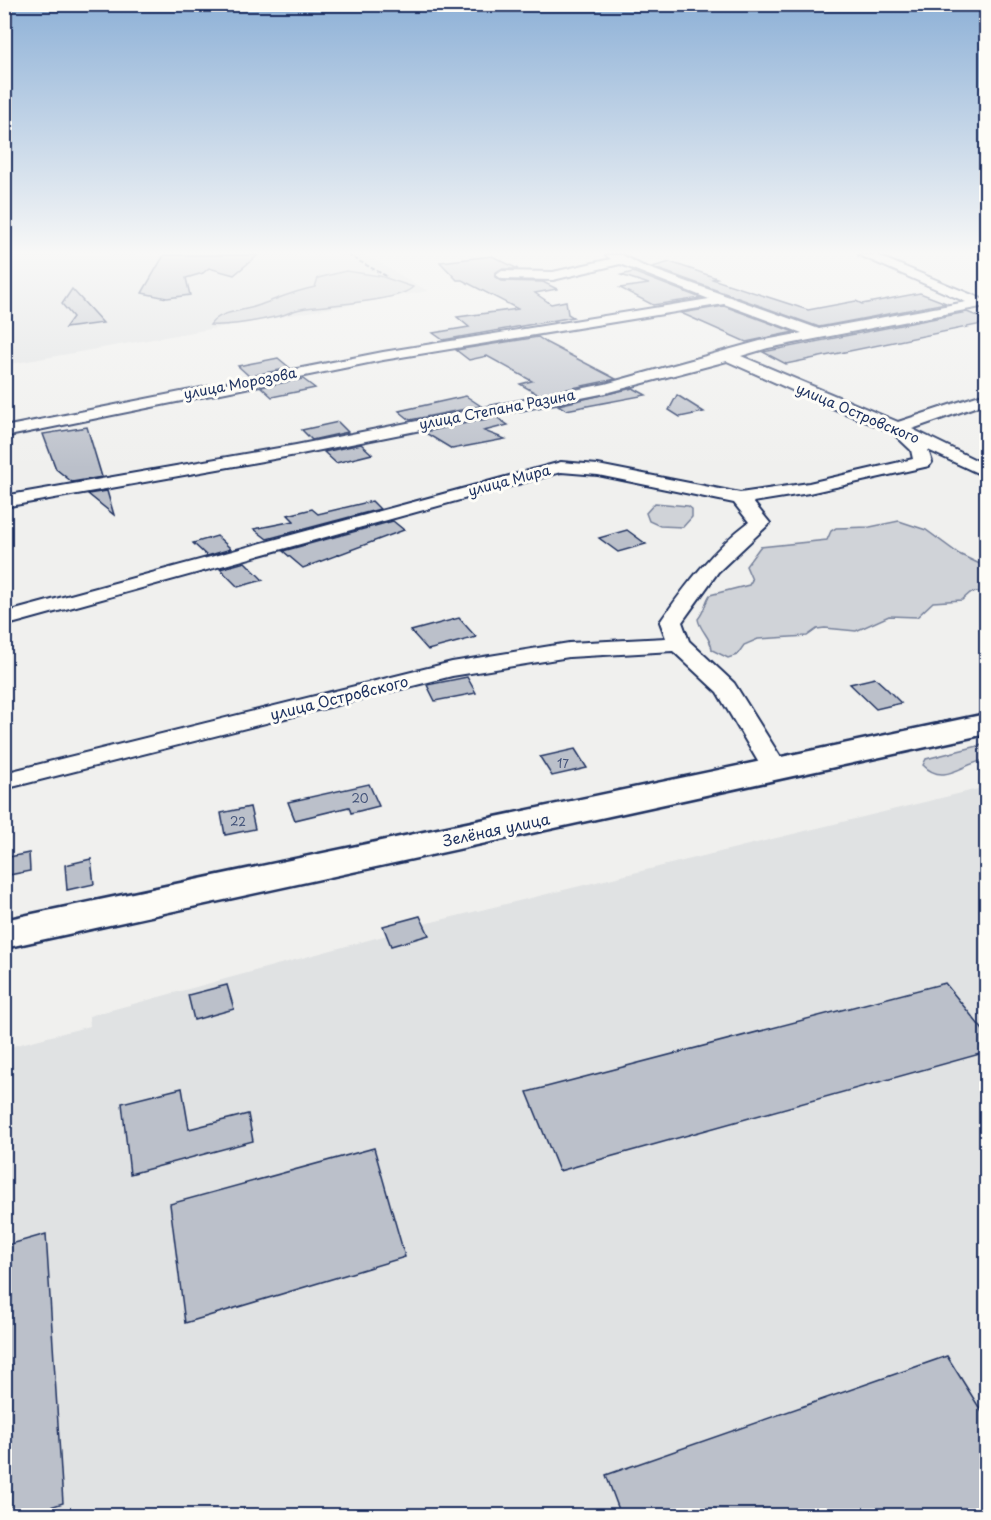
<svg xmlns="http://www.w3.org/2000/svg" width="991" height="1520" font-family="'Playpen Sans',sans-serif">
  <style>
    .built { fill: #e0e2e3 }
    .green { fill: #d0d3d8; stroke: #76819b; stroke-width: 1.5 }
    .building { fill: #bbc0ca; stroke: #1b2f5e; stroke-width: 1.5 }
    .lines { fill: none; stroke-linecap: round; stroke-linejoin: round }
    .street-casing { stroke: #1b2f5e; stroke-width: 4 }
    .secondary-casing { stroke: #1b2f5e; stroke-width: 5 }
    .street { fill: #fdfcf7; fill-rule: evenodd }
    .secondary { fill: #fdfcf7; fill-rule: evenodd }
    .rail { stroke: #1b2f5e; stroke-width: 2; stroke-dasharray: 4.5 2; stroke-linecap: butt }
    .labels { text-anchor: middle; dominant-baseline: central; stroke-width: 6; stroke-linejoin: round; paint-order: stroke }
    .number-label { font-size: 12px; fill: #435379 }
    .far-street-label { font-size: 14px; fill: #1b2f5e; stroke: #fdfcf7 }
    .street-label { font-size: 15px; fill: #1b2f5e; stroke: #fdfcf7 }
  </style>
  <rect width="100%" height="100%" fill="#f0f0ee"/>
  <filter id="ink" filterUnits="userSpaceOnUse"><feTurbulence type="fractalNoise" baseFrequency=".0167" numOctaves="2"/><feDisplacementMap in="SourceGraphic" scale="12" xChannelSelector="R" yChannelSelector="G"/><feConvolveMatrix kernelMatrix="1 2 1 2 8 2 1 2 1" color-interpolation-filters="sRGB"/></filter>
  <g filter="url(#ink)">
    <g class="built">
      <polygon points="5,255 365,255 428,291 5,365"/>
      <polygon points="978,789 986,798 986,1515 5,1516 5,1048 90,1026 89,1016 387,935 391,945 428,935 424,924"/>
    </g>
    <g class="green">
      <path d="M346,271l34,5 33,11c-14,15 -90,18 -112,22 -8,1 -15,6 -22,7 -21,5 -48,10 -69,9 10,-15 32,-13 47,-19 20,-7 37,-15 58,-19l3,-9z"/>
      <polygon points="655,503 688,506 692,509 692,517 683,527 660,526 649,521 646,513"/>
      <path d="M899,521l27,9 33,24 27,13v24l-16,2 -8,7 -29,2 -16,15 -28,-1 -33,15 -31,-3 -8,1 -10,7 -49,3 -14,6 -7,10 -9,3 -16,-8c-1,-13 -12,-19 -14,-31 7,-8 7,-17 12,-24l39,-10 3,-5 -6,-14 14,-19 67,-7 4,-9 5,-3 34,-1z"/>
      <path d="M986,744v16c-22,2 -42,27 -63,5l3,-6z"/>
    </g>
    <g class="building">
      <polygon points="164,255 258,255 234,275 209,268 203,273 186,278 190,295 167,298 142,293"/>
      <polygon points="492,256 518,269 501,269 495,273 495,277 502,281 543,282 557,289 535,293 551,304 566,301 568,314 573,317 443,340 433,333 469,327 457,317 518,309 462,280 457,280 440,262"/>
      <polygon points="670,262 717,278 712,279 808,310 856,301 862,304 920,293 946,303 819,327 652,267"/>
      <polygon points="633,272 701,298 653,305 620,288 649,284 621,275"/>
      <polygon points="72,289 103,323 65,328 73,317 62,304"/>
      <polygon points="724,306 794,332 746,342 681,313"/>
      <polygon points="967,312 987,320 987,323 786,364 763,352"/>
      <polygon points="538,337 547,343 616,379 539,395 520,384 532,381 487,356 469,360 456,350"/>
      <polygon points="278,358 290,368 249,376 238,366"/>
      <polygon points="303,379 315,388 272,397 261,387"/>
      <polygon points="633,388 646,395 566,410 558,405"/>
      <polygon points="677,395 704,412 680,417 669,410"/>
      <polygon points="466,396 481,406 410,420 399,411"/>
      <polygon points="496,417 508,425 484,431 505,439 452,449 424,432"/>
      <polygon points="338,422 348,432 312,440 302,430"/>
      <polygon points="87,427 102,477 72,482 56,469 43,434"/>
      <polygon points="361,444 372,454 336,463 324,452"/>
      <polygon points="107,491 114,515 88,494"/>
      <polygon points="372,501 380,509 267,539 254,529 294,521 288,515 312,509 318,514"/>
      <polygon points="393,521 404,530 303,568 283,551"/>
      <polygon points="627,530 646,544 618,552 599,538"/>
      <polygon points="217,536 231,549 207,556 193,543"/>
      <polygon points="245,562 263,580 238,587 220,569"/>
      <polygon points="459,618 476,637 428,650 411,631"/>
      <polygon points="467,677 476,693 435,701 427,685"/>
      <polygon points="875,678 885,687 901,703 876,709 850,684"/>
      <polygon points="575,749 587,768 552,776 540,757"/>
      <polygon points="369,784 379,806 351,813 349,807 295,820 288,802"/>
      <polygon points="250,807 255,829 225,835 221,813"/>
      <polygon points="29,853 30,871 4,876 4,858"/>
      <polygon points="91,859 94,884 67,890 65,865"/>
      <polygon points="420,916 429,935 391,946 383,926"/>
      <polygon points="945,983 987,1035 987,1052 559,1171 527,1092"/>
      <polygon points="227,985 234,1009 194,1020 188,995"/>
      <polygon points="182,1088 189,1129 248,1114 253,1141 130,1174 122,1103"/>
      <polygon points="374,1148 405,1257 185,1323 170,1204"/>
      <polygon points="46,1234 63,1503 26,1515 4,1515 4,1246"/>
      <polygon points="947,1356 987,1420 987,1515 621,1515 606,1475"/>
    </g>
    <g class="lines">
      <defs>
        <path id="street" d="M606,255h16l21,11 176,63 147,-27 -107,-47h17l106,44 4,-1v8l-218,42 -27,8 157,66 88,-29v10l-74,26 74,36v12l-58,-27 4,12 -3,4 -120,27 -56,9 17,21 -52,49 -36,50 7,19 45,42 54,86 -4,6 -9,2 -9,-2 -49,-83 -44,-41 -104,6 -117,19 -448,113v-16l448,-111 117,-19 97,-5 -6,-16c26,-37 53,-73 89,-100l-15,-19 -136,-28 -37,-3 -557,154v-13l557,-151 37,3 142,28 69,-10 104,-24 -2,-9 -19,-18 -55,-22 -110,-49 -121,32 -310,62 -292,52v-11l292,-51 309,-61 155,-43 42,-8 -78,-29 -341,56 -379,77v-10l379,-75 326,-53 -89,-35 -67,16 -51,-1 -6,-4 6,-4 51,1 58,-13z"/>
        <polygon id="secondary" points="986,714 986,734 4,948 4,920"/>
      </defs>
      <use href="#street" class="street-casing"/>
      <use href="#secondary" class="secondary-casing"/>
      <use href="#street" class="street"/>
      <use href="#secondary" class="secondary"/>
      <polyline class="rail" points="348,255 388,277"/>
    </g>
  </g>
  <linearGradient id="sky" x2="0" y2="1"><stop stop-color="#8eb1d7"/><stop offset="0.54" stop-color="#f8f8f7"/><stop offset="1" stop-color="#f8f8f7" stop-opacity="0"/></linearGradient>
  <rect width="991" height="468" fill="url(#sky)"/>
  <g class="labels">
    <g class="number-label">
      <text x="563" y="763">17</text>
      <text x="360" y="798">20</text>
      <text x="238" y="821">22</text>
    </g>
    <g class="far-street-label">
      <text transform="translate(240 383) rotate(-11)">улица Морозова</text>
      <text transform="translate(497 409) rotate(-11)">улица Степана Разина</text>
      <text transform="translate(858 413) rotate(23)">улица Островского</text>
      <text transform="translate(509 480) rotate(-15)">улица Мира</text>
    </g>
    <g class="street-label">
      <text transform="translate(339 697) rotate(-14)">улица Островского</text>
      <text transform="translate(496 829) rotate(-12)">Зелёная улица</text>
    </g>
  </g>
  <rect width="991" height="1520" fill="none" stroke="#fdfcf7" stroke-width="24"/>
  <rect x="12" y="12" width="967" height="1496" fill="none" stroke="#1b2f5e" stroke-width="2" filter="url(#ink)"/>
</svg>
